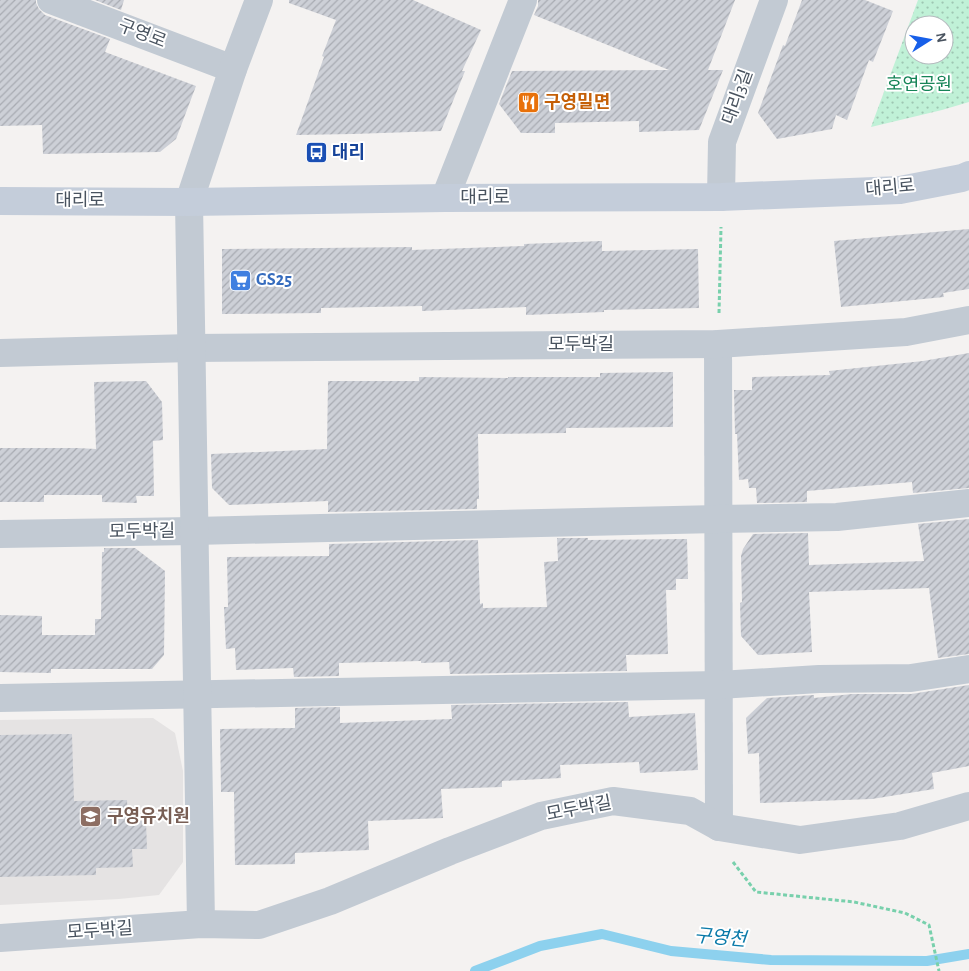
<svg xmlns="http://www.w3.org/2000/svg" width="969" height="971" font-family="'Alegreya Sans','Noto Sans KR',sans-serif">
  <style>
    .education { fill: #e5e3e3 }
    .park { fill: url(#park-dots); fill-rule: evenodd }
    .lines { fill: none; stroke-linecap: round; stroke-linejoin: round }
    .stream { stroke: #8dd1ee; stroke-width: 10 }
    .building { fill: url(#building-hatch) }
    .path { stroke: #78d0ac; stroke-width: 3; stroke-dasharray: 4 2.5; stroke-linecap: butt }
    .minor { stroke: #c2cad3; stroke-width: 28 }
    .secondary { stroke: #c4cdda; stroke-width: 28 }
    .labels { text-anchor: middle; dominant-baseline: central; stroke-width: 4; stroke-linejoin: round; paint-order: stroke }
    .street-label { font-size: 18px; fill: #49535f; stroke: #fff }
    .park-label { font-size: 18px; fill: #168457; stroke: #fff }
    .food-label { font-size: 18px; font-weight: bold; fill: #c56008; stroke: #fff; text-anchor: start }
    .transit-label { font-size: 18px; font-weight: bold; fill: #164399; stroke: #fff; text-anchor: start }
    .shop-label { font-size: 18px; font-weight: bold; fill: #366cbe; stroke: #fff; text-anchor: start }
    .education-label { font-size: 18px; font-weight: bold; fill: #785e54; stroke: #fff; text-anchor: start }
    .water-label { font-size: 19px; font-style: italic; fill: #0a7aa9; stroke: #fff }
  </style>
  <defs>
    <pattern id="park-dots" width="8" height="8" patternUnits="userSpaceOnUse" patternTransform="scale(1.25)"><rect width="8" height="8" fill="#c0f1d7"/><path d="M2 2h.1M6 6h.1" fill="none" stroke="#9ec6b2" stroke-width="1.8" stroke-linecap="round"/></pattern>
    <pattern id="building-hatch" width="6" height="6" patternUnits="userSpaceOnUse" patternTransform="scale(1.25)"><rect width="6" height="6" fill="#cdd0d7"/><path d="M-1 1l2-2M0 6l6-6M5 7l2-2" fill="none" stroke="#a8abb2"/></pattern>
  </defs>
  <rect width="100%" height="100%" fill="#f4f2f1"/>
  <polygon class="education" points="153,718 175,733 183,771 183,862 159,895 119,899 0,905 0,720"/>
  <path class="park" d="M918,0h51v102l-27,8 -71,17zM914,25h30v30h-30z"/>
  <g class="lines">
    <polyline class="stream" points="475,971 540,946 602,934 671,951 771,960 927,961 969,954"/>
  </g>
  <g class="building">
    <polygon points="0,0 36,0 36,3 39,9 45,15 110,39 105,52 196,86 176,139 160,152 43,154 42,125 0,126"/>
    <polygon points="95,0 124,0 121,10"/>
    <polygon points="289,0 413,0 481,30 462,71 465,71 441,131 353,134 296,135 324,57 322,56 336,20 289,3"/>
    <polygon points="538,0 735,0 708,70 723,70 699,130 639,132 639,121 555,123 555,133 521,133 499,104 512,71 669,70 534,15 538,6"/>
    <polygon points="802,0 865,0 893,11 873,62 869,60 847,120 836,115 832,129 777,139 758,113 783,45 785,46"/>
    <polygon points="969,229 969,289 943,293 944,297 841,307 834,241"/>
    <polygon points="602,241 602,251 698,249 699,308 604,310 604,312 526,315 526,307 422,311 422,306 321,308 321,313 222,314 222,249 412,247 412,250 524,246 524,244"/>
    <polygon points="969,353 969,488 913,493 912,482 807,491 807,502 757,503 756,488 749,488 748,479 739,480 737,434 735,434 734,390 752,390 752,377 830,375 829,371 923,361"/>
    <polygon points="673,372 673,427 566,428 566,433 478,434 479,499 477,499 477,509 328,512 328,501 229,505 212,488 211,454 327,449 328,381 419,381 419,377 508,378 508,377 600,377 600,373"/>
    <polygon points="146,381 162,402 163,440 153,441 154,496 136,496 137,503 102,502 102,495 44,495 44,502 0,502 0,448 77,448 96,449 94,382"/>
    <polygon points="969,519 969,654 938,658 929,588 809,592 812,652 758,655 741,636 740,603 742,602 741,556 743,549 753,534 808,533 809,565 924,561 918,524"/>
    <polygon points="557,538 588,538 588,540 687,539 688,579 676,579 676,590 666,590 668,654 626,655 627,671 450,674 449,662 421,663 421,661 339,663 339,676 294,677 293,668 236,670 235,648 226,649 224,607 228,607 227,557 329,556 329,544 478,540 480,604 483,603 483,608 547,607 544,562 558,561"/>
    <polygon points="104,548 135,548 165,571 164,655 152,669 51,669 51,673 0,672 0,615 42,616 42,635 95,635 95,619 101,619 102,552 104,552"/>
    <polygon points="969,685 969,766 932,773 934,789 872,799 760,803 759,753 748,754 746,718 767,698 814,695 814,698 852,694 911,694"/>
    <polygon points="628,702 629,717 695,713 698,770 640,773 639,762 560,765 561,778 502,781 502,787 441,789 443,818 368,821 369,850 295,853 295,864 235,865 234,792 221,792 220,729 295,728 295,708 340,707 340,723 452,719 451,705"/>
    <polygon points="72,734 74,801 127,800 128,821 146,821 147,849 132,849 133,867 96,868 96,875 0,877 0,735"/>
  </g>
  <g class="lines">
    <g class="path">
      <polyline points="719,313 721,227"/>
      <polyline points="733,862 756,892 854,902 905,913 929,925 939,971"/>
    </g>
    <g class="minor">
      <polyline points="51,0 233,69"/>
      <polyline points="721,197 722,142 774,0"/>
      <polyline points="445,198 523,0"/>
      <polyline points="718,344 719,827"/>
      <polyline points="0,353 191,348 718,344 906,332 969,320"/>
      <polyline points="0,534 194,531 718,519 837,517 969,503"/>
      <polyline points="0,698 719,685 819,679 911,678 969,669"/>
      <polyline points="201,924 189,202 233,69 259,0"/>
      <polyline points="0,938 201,924 259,925 330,901 450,851 541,816 613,801 690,811 719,827 800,840 900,826 969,806"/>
    </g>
    <polyline class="secondary" points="0,201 189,202 445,198 721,197 900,190 962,178 969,175"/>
  </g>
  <defs>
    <symbol id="restaurant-square" viewBox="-11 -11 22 22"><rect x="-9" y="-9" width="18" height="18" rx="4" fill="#e8710a" stroke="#fff"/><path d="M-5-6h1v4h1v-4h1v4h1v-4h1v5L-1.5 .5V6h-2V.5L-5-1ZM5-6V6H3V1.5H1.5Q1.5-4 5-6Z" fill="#fff"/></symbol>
    <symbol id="bus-square" viewBox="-11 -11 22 22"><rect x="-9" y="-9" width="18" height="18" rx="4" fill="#1a4fb4" stroke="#fff"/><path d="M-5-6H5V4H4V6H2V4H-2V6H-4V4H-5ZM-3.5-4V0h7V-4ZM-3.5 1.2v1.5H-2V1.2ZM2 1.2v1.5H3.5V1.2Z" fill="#fff"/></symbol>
    <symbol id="supermarket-square" viewBox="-11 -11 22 22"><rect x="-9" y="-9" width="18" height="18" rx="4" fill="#3f7fe0" stroke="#fff"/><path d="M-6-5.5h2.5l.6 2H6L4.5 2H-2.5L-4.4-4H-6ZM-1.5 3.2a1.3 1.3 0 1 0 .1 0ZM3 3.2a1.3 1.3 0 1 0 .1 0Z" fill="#fff"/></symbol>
    <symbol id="school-square" viewBox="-11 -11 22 22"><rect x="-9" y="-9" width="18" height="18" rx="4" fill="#8d6e63" stroke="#fff"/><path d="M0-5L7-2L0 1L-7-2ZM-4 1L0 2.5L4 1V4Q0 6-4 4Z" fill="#fff"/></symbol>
  </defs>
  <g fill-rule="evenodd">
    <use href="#restaurant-square" x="516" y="90" width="25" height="25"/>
    <use href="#bus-square" x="304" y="140" width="25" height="25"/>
    <use href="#supermarket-square" x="228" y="268" width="25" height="25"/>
    <use href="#school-square" x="78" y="804" width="25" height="25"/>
  </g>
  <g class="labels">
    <g class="street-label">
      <text transform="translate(142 34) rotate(21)">구영로</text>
      <text transform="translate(738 97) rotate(-70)">대리3길</text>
      <text transform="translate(890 188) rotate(-5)">대리로</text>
      <text x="485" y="198">대리로</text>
      <text x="80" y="201">대리로</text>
      <text x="581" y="345">모두박길</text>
      <text transform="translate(142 532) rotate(-1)">모두박길</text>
      <text transform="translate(579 809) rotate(-11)">모두박길</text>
      <text transform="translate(100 931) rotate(-4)">모두박길</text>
    </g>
    <g class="park-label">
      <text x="919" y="85">호연공원</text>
    </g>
    <g class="food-label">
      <text x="544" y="103">구영밀면</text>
    </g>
    <g class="transit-label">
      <text x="332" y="153">대리</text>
    </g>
    <g class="shop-label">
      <text x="256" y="280">GS25</text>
    </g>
    <g class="education-label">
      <text x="107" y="817">구영유치원</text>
    </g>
    <g class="water-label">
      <text transform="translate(720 938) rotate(5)">구영천</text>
    </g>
  </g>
  <g transform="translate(929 40) rotate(79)"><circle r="24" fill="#ffffff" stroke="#b6babf"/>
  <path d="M0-4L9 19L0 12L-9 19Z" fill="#175fe9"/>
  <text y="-8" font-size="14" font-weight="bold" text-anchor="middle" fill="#49535f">N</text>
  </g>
</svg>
